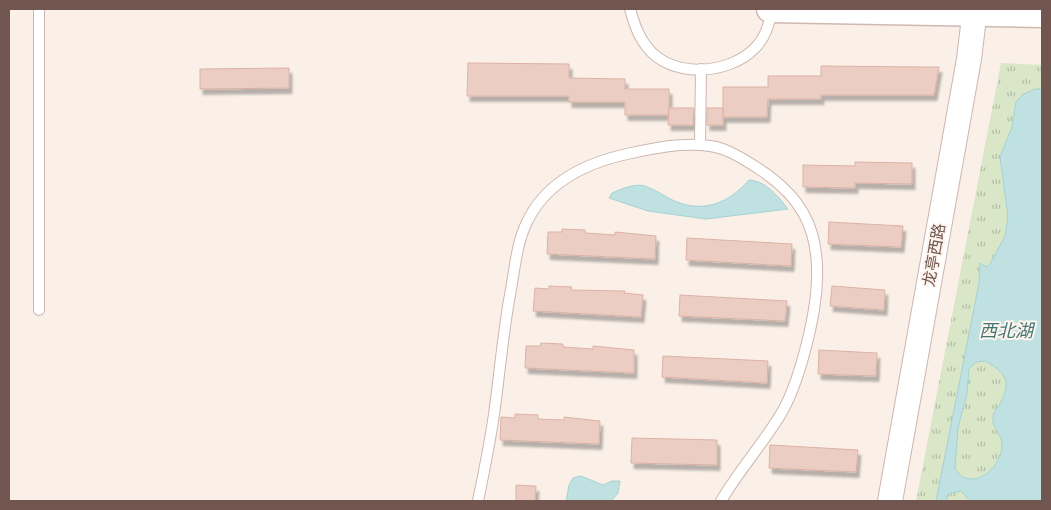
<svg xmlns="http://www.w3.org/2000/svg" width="1051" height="510" font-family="'DM Sans','Noto Sans SC',sans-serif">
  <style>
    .park { fill: url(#park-tufts) }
    .water { fill: #bfe1e1; stroke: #a6d2d2; fill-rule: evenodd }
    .building { fill: #eccdc3; stroke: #ddb1a5; filter: url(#shadow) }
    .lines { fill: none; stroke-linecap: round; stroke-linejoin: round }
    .service-casing { stroke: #cbb7af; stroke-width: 12 }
    .tertiary-casing { stroke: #cbb7af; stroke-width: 26 }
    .secondary-casing { stroke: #cfb8b0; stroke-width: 29 }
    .service { stroke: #fff; stroke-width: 10 }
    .tertiary { stroke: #fff; stroke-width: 24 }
    .secondary { stroke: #fff; stroke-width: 26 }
    .labels { text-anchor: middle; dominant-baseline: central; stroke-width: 4; stroke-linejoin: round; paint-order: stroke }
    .street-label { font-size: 16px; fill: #71564f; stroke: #fdf5ee }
    .water-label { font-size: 18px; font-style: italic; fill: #457474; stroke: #fdf5ee }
  </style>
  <defs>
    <pattern id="park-tufts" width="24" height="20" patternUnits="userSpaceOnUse" patternTransform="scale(1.25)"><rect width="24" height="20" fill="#d9e6c8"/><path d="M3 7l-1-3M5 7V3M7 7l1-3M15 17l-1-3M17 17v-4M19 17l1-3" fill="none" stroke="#b4bda5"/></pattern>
    <filter id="shadow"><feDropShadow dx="3" dy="5.5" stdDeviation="1" flood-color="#0004"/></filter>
  </defs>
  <rect width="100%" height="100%" fill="#faf0e8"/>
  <polygon class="park" points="1001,63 1042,65 1042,501 916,501"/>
  <g class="water">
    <path d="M1035,89h7v412h-72l-9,-10 -13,3 -2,7h-10l43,-218 1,-20 6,4 4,-3 15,-28 3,-19 -8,-60 12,-30 4,-25 6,-7zM985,361c21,11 27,21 15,43 -3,4 -7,9 -7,13 -1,10 5,14 8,22 5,16 -11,39 -28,40 -3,0 -8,-1 -11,-2l-7,-8 3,-41 9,-34 2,-25 7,-7z"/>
    <path d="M749,180c17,1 29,16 39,29l-82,10 -58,-8 -39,-13 3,-5c10,-4 22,-10 33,-7 12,4 21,12 32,16 28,11 53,0 72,-22z"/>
    <polygon points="581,476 603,485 612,481 620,481 618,493 611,501 566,501 569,485 573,478"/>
  </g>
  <g class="building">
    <polygon points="468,63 569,64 569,78 625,79 625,89 669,89 669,115 625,115 625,102 569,102 569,96 467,96"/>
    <polygon points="821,66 925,67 939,67 934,95 821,95 821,99 768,99 767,117 723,117 723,87 768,87 768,76 821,76"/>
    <polygon points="289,68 289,88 200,89 200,69"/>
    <polygon points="669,108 694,108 693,125 668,125"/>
    <rect x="707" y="108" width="16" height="17"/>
    <polygon points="855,162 912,163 912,184 855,183 855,188 803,187 803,165 855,166"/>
    <polygon points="829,222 903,226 901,247 828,244"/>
    <polygon points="562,229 585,230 585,233 615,235 615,232 656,236 655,259 547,254 548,232 562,232"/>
    <polygon points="687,238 792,244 791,266 686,260"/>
    <polygon points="549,286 572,287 571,290 625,291 624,293 643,295 641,317 533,311 535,288 549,289"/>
    <polygon points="832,286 885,290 884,310 830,306"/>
    <polygon points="680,295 787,301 785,321 679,316"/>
    <polygon points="541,343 563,344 563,347 593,349 593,346 634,350 634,373 525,368 526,346 540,346"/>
    <polygon points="819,350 877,353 876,376 818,374"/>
    <polygon points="663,356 768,361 767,383 662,377"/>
    <polygon points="515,414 538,415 538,419 564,420 564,417 600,421 599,444 500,440 501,417 515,418"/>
    <polygon points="632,438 717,440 717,465 631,463"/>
    <polygon points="770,445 858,450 856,472 769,468"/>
    <polygon points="516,485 536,486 535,501 516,501"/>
  </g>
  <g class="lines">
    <defs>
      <g id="service">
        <polyline points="39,9 39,310"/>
        <path d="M630,9c4,14 8,27 17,38 24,32 82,28 108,1 11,-11 14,-24 17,-38"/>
        <polyline points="700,145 701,69"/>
        <path d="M478,501c6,-29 12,-58 16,-87 6,-42 9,-83 17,-125 4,-22 6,-47 16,-67 19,-40 59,-59 100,-68 27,-6 55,-12 83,-8 16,2 32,12 46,21 43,27 63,59 61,112 -1,37 -18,107 -38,138 -18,29 -41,55 -58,84"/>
      </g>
      <polyline id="tertiary" points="890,501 969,59 975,9"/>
      <polyline id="secondary" points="770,9 1042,14"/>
    </defs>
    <use href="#service" class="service-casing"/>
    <use href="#tertiary" class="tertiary-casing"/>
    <use href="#secondary" class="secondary-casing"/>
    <use href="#service" class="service"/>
    <use href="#tertiary" class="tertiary"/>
    <use href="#secondary" class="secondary"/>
  </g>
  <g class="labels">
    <g class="street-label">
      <text transform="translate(934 255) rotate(-80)">龙亭西路</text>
    </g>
    <g class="water-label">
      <text x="1006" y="331">西北湖</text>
    </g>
  </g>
  <rect width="1051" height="510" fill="none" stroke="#71564f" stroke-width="20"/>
</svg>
